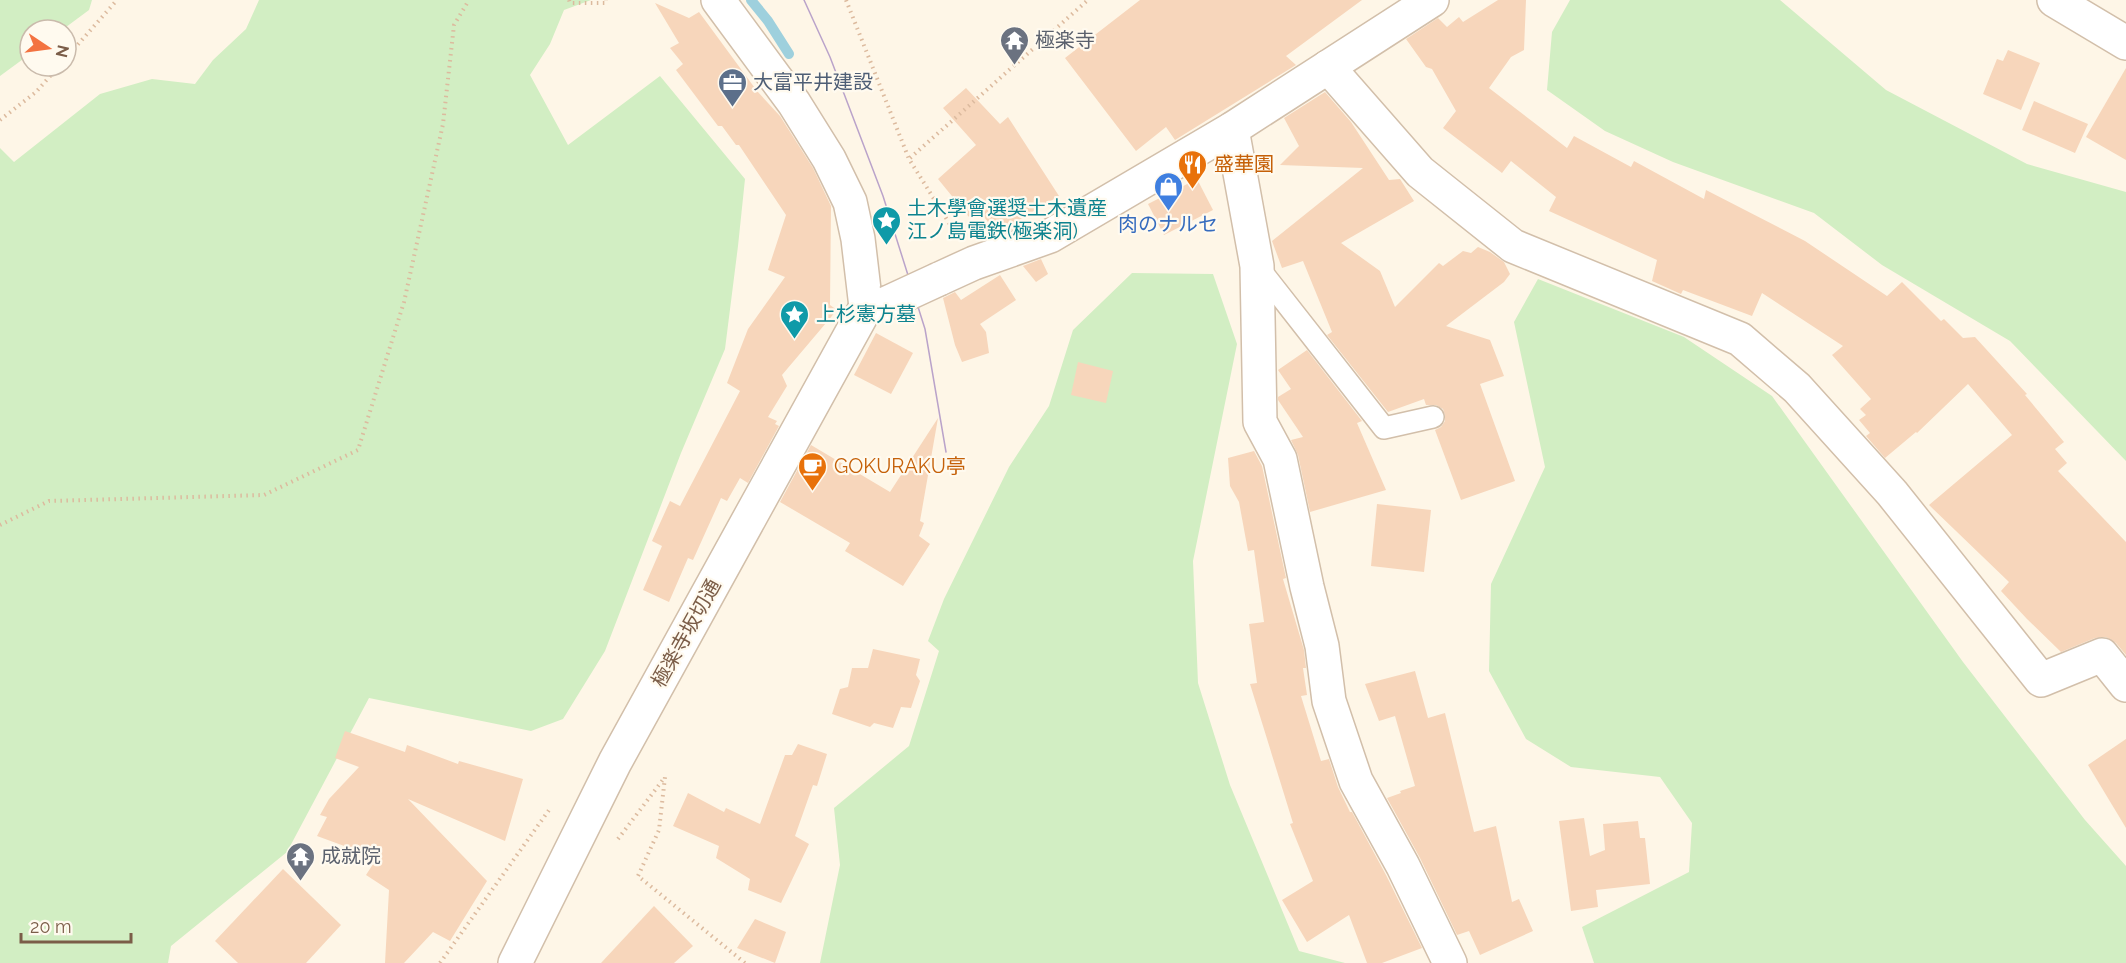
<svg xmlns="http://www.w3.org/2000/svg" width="2126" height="963" font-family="Raleway,'Noto Sans JP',sans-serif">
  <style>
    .green { fill: #d2eec3 }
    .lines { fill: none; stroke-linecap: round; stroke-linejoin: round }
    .stream { stroke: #9ed0dd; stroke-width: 10 }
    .building { fill: #f7d6bb }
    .service-casing { stroke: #d2bfaa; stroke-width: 24 }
    .minor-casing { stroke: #d2bfaa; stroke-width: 36 }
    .tertiary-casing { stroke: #d2bfaa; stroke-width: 36 }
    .path { stroke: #dcba9e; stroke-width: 4; stroke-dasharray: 1.5 4.5; stroke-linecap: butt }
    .service { stroke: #fff; stroke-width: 21 }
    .minor { stroke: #fff; stroke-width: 33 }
    .tertiary { stroke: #fff; stroke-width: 33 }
    .tram { stroke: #baa3ca; stroke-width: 1.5 }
    .minor-bridge-casing { stroke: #d2bfaa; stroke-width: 36; stroke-linecap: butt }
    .minor-bridge { stroke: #fff; stroke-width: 33 }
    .labels { text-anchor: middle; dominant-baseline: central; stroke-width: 4.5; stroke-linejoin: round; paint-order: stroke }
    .worship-label { font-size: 20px; fill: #5b616d; stroke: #fffaef; text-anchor: start }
    .service-label { font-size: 20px; fill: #4e5e75; stroke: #fffaef; text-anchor: start }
    .food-label { font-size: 20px; fill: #c56008; stroke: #fffaef; text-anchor: start }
    .culture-label { font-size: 20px; fill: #0d838f; stroke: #fffaef; text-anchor: start }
    .shop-label { font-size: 20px; fill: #366cbe; stroke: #fffaef }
    .street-label { font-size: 20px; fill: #7b5d48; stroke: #fffaef }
  </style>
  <rect width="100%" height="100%" fill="#fef6e7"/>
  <g class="green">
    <polygon points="0,0 92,0 89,10 62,30 30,30 30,54 0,76"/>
    <polygon points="259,0 591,0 564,10 550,44 530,75 568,145 660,76 745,179 738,246 725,349 681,453 605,651 563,719 531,731 369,698 287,852 171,946 168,963 0,963 0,148 14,162 100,94 152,79 195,84 213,60 246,29"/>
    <polygon points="1570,0 1780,0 1886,90 2027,164 2126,192 2126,461 2010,341 1882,265 1814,213 1673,162 1605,131 1547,90 1552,32"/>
    <polygon points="1132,273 1213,274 1237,344 1193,561 1198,683 1230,785 1299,951 1345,963 820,963 840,865 834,808 909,746 939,651 928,641 944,599 1009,467 1049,406 1073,330"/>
    <polygon points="1538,279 1684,337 1772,396 1963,662 2085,820 2126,866 2126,963 1594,963 1582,927 1689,872 1692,823 1660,777 1571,767 1526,739 1489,671 1491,584 1545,467 1514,322"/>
  </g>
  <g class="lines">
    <polyline class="stream" points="751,0 768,21 789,54"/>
  </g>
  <g class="building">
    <polygon points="1140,0 1362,0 1286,56 1296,65 1175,140 1166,127 1136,151 1065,58"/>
    <polygon points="1498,0 1526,0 1524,50 1511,57 1489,88 1567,148 1574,136 1631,167 1634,161 1704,199 1706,190 1805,241 1887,296 1902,282 1941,321 1944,319 1963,338 1975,337 2027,394 2025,395 2064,442 2055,449 2067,463 2058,471 2126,542 2126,655 2116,643 2106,637 2095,638 2061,652 2027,619 2001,591 2009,582 1929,505 2012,435 1968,384 1917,433 1916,432 1885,458 1866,436 1870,433 1859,420 1866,415 1860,409 1871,399 1832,355 1843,346 1762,293 1752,316 1683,290 1681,294 1652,281 1657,260 1549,211 1556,197 1511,161 1502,173 1443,128 1456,111 1432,69 1426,67 1406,39 1438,18 1447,27 1459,17 1463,22"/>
    <polygon points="655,3 689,18 699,12 757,91 780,116 813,168 831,206 830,305 837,310 782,375 787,386 768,417 777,421 775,424 779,426 748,483 740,478 727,501 721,498 693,560 688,558 669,602 643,590 662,546 652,541 670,501 680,506 740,391 727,383 748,329 785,277 768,270 786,215 739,145 736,145 722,126 718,126 676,70 683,64 670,48 679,43"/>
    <polygon points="2008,50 2040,63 2021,110 1983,94 1997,59 2003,61"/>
    <polygon points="2126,68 2126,160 2086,137"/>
    <polygon points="966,88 1000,124 1008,117 1059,196 1019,220 1023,226 998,235 978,209 969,217 938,179 976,145 943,108"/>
    <polygon points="1325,92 1351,122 1389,180 1400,179 1414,201 1341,243 1380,271 1395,307 1439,263 1443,266 1463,251 1471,253 1478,247 1490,252 1504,262 1510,274 1504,282 1446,326 1490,340 1504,376 1480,384 1515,481 1461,500 1435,430 1441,427 1445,421 1445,415 1443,409 1436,405 1426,405 1424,399 1388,412 1327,335 1332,332 1303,261 1282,268 1272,241 1363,168 1280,165 1299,146 1284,118"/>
    <polygon points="2034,101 2088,124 2075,153 2022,130"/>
    <polygon points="1197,179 1213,210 1164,235 1148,204"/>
    <polygon points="1041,259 1048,274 1036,282 1023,266"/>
    <polygon points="1000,275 1016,300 980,324 986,332 989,353 962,362 955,345 943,298 955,292 961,300"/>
    <polygon points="876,333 913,353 891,394 854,375"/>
    <polygon points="1307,350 1362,421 1357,423 1386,490 1310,512 1298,455 1291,440 1303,437 1278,400 1278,397 1291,389 1278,370"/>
    <polygon points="1078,362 1113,371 1106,403 1071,395"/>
    <polygon points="938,418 920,521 924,523 919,536 930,544 903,586 845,551 850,543 780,502 811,445 890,492"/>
    <polygon points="1254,451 1262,466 1286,578 1283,579 1304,650 1306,668 1303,668 1307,695 1301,696 1321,761 1329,759 1338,787 1350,812 1352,812 1386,875 1422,948 1382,963 1367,963 1349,915 1307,942 1282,900 1313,881 1290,824 1293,823 1250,684 1257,683 1249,624 1264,622 1254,550 1248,551 1239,502 1230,486 1228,458"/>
    <polygon points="1377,504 1431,510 1424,572 1371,566"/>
    <polygon points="873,649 920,659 916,675 920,681 911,708 901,707 893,728 874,723 870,727 832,714 840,689 848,687 852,668 868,668"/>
    <polygon points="1415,671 1428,718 1445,713 1474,832 1496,826 1512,902 1519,899 1533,931 1480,955 1469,931 1457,935 1420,858 1387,798 1401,793 1400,791 1415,786 1395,716 1379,721 1365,684"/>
    <polygon points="345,731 405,752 407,745 458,764 459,761 523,779 505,841 408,799 487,881 450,941 433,932 404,963 385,963 389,890 366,875 377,858 317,836 327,817 320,815 329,799 359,767 335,758"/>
    <polygon points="2126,739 2126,828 2088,765"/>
    <polygon points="798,744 827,754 817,786 813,785 795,836 809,844 781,903 748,890 750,879 716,858 719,846 673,826 688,793 724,812 726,808 760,824 785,755 792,755"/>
    <polygon points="1584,818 1590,856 1605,850 1603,824 1638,821 1640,838 1645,838 1650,884 1596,890 1598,907 1571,911 1559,821"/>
    <polygon points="283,869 341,925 306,963 238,963 215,941"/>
    <polygon points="654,906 693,946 674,963 601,963"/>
    <polygon points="755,919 786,932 775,963 737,948"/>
  </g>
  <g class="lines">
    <defs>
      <polyline id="service" points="1257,266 1384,428 1433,417"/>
      <g id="minor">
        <polyline points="718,0 794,103 829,159 850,202 858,239 866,307 887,303"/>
        <polyline points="2054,0 2126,43"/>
        <polyline points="1328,67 1420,172 1513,246 1740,339 1797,388 1892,493 2041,680 2102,655 2126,685"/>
        <polyline points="1232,129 1257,266 1260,422 1280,459 1307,587 1322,646 1329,701 1356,781 1403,866 1450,963"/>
        <polyline points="939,279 974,263 1050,236 1232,129 1432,0"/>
      </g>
      <polyline id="tertiary" points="515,963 615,762 866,307"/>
    </defs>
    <use href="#service" class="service-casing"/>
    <use href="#minor" class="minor-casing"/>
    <use href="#tertiary" class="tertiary-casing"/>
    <g class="path">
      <polyline points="569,0 570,3 606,3 606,0"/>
      <polyline points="846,0 909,159"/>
      <polyline points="66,58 117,0"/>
      <polyline points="0,120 36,92 59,66"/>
      <polyline points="956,234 909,159 1088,0"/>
      <polyline points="0,525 49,501 264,495 358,450 404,302 443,124 454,25 469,0"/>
      <polyline points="618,839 665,777 659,830 638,876 745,963"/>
      <polyline points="440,963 549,810"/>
    </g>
    <use href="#service" class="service"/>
    <use href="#minor" class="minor"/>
    <use href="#tertiary" class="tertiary"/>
    <polyline class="tram" points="804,0 830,57 883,196 925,329 946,452"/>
    <defs>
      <polyline id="minor-bridge" points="887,303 939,279"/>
    </defs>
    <use href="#minor-bridge" class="minor-bridge-casing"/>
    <use href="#minor-bridge" class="minor-bridge"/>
  </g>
  <defs>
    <symbol id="temple-pin" viewBox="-11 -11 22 30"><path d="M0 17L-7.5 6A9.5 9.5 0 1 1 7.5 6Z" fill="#6b7280" stroke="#fffaef"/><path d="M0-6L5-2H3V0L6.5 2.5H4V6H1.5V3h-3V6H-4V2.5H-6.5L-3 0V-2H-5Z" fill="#fff"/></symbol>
    <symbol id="office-pin" viewBox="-11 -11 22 30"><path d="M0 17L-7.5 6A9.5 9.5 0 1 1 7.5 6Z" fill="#5c6f8a" stroke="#fffaef"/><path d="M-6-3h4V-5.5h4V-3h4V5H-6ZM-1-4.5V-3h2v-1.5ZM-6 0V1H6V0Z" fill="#fff"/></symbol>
    <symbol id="restaurant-pin" viewBox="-11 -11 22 30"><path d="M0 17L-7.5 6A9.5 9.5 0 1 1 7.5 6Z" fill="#e8710a" stroke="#fffaef"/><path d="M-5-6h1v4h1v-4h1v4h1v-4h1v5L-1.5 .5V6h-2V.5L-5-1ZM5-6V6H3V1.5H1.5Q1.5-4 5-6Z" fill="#fff"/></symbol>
    <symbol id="shop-pin" viewBox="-11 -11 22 30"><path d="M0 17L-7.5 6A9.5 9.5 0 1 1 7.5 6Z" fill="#3f7fe0" stroke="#fffaef"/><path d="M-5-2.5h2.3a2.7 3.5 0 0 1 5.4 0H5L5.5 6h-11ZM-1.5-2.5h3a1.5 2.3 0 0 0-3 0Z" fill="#fff"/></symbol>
    <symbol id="sight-pin" viewBox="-11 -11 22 30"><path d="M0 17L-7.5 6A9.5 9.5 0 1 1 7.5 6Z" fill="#0f9aa8" stroke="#fffaef"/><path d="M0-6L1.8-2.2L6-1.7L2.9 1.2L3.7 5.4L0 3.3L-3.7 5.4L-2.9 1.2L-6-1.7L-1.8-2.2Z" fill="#fff"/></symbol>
    <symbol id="cafe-pin" viewBox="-11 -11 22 30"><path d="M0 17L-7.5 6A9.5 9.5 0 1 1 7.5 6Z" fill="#e8710a" stroke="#fffaef"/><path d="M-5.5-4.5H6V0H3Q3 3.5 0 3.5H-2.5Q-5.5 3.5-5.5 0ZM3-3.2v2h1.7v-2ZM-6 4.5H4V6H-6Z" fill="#fff"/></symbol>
  </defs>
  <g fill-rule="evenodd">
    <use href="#temple-pin" x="998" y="24" width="33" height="45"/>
    <use href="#office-pin" x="716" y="66" width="33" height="45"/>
    <use href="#restaurant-pin" x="1176" y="148" width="33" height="45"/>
    <use href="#shop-pin" x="1152" y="170" width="33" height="45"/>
    <use href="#sight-pin" x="870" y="204" width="33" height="45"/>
    <use href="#sight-pin" x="778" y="298" width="33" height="45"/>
    <use href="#cafe-pin" x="796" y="450" width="33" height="45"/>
    <use href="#temple-pin" x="284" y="840" width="33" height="45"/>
  </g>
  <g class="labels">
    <g class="worship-label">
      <text x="1035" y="40">極楽寺</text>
      <text x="321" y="856">成就院</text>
    </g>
    <g class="service-label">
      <text x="753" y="82">大富平井建設</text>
    </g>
    <g class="food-label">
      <text x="1214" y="164">盛華園</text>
      <text x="834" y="466">GOKURAKU亭</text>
    </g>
    <g class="culture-label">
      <text x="907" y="208">土木學會選奨土木遺産<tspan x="907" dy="23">江ノ島電鉄(極楽洞)</tspan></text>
      <text x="816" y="314">上杉憲方墓</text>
    </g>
    <g class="shop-label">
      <text x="1168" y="224">肉のナルセ</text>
    </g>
    <g class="street-label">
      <text transform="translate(686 633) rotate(-61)">極楽寺坂切通</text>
    </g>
  </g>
  <g transform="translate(48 48) rotate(103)"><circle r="28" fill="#fffaef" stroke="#cabbac" stroke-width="1.5"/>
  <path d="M0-4.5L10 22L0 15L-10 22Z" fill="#f37341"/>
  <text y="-9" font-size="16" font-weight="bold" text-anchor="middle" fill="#7b5d48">N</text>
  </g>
  <path d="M21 933v9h110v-9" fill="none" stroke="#7b5d48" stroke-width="3"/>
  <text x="30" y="933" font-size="18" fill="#7b5d48" stroke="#fffaef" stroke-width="4.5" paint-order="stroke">20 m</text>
</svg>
